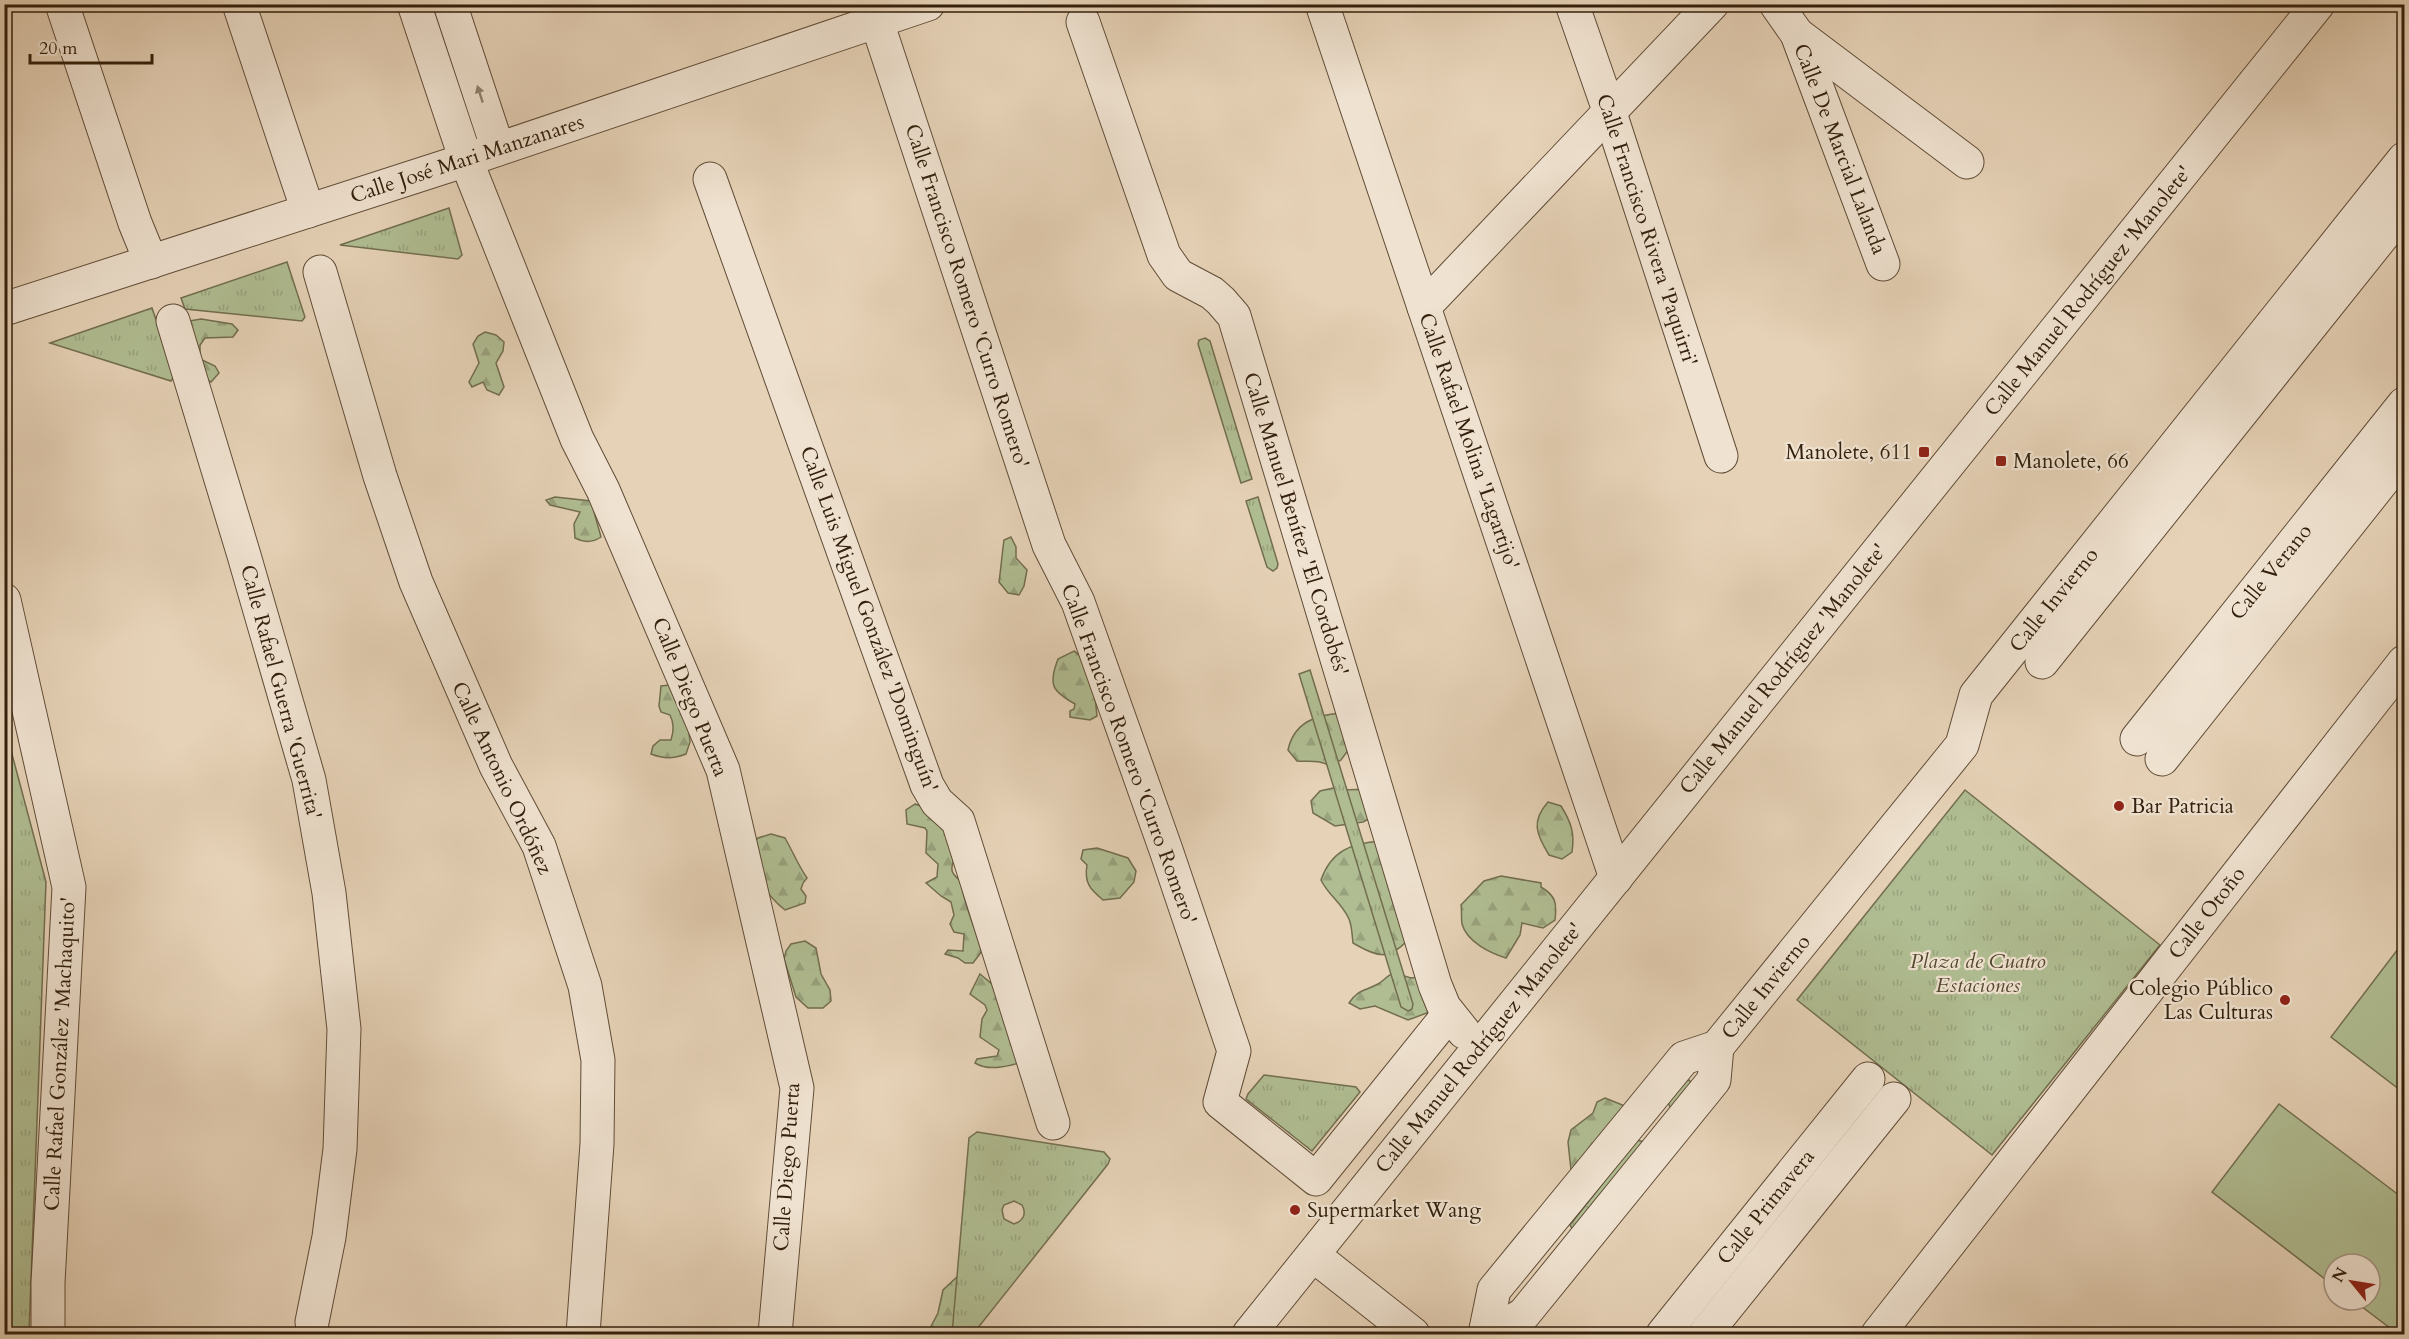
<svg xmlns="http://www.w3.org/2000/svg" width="2409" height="1339" font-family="Cardo,serif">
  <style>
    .grass { fill: #b0bd92; stroke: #726e4f; stroke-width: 1.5 }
    .forest { fill: url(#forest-firs); stroke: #726e4f; stroke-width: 1.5 }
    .park { fill: url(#park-tufts); stroke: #726e4f; stroke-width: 1.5; fill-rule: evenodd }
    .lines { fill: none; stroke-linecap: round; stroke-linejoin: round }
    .minor-casing { stroke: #604c37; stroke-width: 35 }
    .minor { stroke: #efe2d0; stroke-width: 33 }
    .oneway { fill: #91816e }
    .poi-dot { fill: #8f2418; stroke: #efe2d0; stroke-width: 2 }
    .labels { text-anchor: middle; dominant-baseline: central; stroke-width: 4.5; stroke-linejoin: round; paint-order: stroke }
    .street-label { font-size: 21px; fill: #33200c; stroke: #efe2d0 }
    .poi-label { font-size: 21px; fill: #33200c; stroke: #efe2d0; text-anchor: start }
    .park-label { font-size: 21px; font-style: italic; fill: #52472e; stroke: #efe2d0 }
  </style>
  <defs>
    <pattern id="forest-firs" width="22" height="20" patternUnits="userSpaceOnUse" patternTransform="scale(1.5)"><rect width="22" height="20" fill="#b0bd92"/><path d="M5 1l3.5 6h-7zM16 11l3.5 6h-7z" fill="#98a27d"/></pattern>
    <pattern id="park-tufts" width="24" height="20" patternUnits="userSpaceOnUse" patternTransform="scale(1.5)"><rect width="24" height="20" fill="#b0bd92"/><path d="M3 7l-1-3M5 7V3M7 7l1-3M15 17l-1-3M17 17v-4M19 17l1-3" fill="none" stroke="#98a27d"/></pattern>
  </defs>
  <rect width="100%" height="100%" fill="#e6d2b7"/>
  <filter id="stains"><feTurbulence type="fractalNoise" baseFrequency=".00333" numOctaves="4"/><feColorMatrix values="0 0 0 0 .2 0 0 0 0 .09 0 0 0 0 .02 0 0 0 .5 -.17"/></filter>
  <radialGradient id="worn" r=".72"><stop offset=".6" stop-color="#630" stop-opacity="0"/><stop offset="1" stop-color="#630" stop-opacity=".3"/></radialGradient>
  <g class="grass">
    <polygon points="2398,949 2404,953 2404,1093 2331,1037"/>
    <polygon points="2279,1104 2404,1199 2404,1334 2398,1334 2353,1300 2370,1300 2370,1264 2334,1264 2334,1286 2212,1192"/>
  </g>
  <g class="forest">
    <polygon points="201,319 232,324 238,330 233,337 205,338 200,345 200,359 215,366 219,373 211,382 197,375 189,321"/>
    <polygon points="485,332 496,335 504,342 503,351 496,363 504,387 499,395 487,390 483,382 472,387 469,382 479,363 473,344 478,336"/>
    <path d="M555,497l36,4 10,36c-9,6 -17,6 -26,1l-1,-14 6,-12 -30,-7 -4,-5z"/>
    <path d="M1011,537l5,10v11l11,12 -3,16 -5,9 -11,-2 -9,-11c2,-14 3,-28 5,-42z"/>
    <path d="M1074,651c22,14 20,41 23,65l-7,4 -20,-3v-6l4,-2 1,-5c-23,-13 -27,-19 -17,-45z"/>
    <path d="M670,685l16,21 4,36 -4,12c-13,5 -22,5 -35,0l2,-8 7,-6h11c3,-9 3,-17 -1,-25l-9,-3 -2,-6 2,-20z"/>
    <path d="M1341,713l13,29 -13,18 -11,6c-11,-7 -21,-4 -33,-5l-9,-11c6,-28 28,-35 53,-37z"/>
    <polygon points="1333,788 1343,790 1369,789 1376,815 1363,822 1335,826 1313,813 1311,801 1320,791"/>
    <path d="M1548,802l13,4c10,16 14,27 11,46l-10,7 -13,-4c-13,-21 -18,-34 -1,-53z"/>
    <path d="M915,804l24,8 16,45c-5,12 -5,16 6,24 3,25 14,46 21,70l-9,12h-8l-7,-5 -13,-4 3,-4 15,1 1,-17 -10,-2 -4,-8 4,-9 -3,-13 -10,-6 -15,-13 11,-6 1,-13 -12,-11 1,-22 -2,-3 -18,-4 -1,-14z"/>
    <path d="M771,834l14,4c8,14 13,27 22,40l-4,5 -2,6 5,7 -1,7 -20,7c-24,-19 -29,-36 -35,-64l8,-8z"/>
    <path d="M1381,841l27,99c-20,21 -31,17 -55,3 -1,-8 -1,-17 -4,-24 -7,-16 -21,-24 -28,-39 10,-29 30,-37 60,-39z"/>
    <path d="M1097,848l31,10 8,13 -2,11 -14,16 -17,2c-13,-11 -19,-17 -16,-35l-6,-6 2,-9z"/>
    <path d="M1501,876l40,7v4c15,9 16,16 14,33l-12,8 -21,-5 -2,12 -14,23c-16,-5 -39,-16 -44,-34 -1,-6 0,-13 -1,-19l23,-24z"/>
    <polygon points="805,941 816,948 821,974 830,990 831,1001 823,1008 808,1008 796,997 784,959 786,951 791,944"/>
    <path d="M1394,973l17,5 8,-1 14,19 -6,17 -19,7 -33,-14 -15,3 -11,-6c8,-13 16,-12 29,-19 6,-3 9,-9 16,-11z"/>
    <path d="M980,974l13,11 26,78c-14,4 -31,8 -44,0l2,-4 20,-3 2,-6 -19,-13 2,-18 5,-9 -2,-5 -15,-11z"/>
    <polygon points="1605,1098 1630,1108 1579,1173 1571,1170 1568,1142 1571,1130 1593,1113 1597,1102"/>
    <polygon points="974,1261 963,1334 927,1334 938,1313 943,1290"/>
  </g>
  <g class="park">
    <polygon points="449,208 462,255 458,259 340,245"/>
    <polygon points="287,262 305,317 302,321 185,309 181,298"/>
    <polygon points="152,308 175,375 171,381 50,343"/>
    <polygon points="1205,338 1210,341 1252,479 1241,483 1198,344 1199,340"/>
    <polygon points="1258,497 1278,564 1277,568 1273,571 1267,567 1246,501"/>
    <polygon points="1310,670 1413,1004 1412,1009 1408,1011 1401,1007 1299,674"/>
    <polygon points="4,724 46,882 29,1334 4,1334"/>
    <polygon points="1965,790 2160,945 1992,1155 1797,1000"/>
    <polygon points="1264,1075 1356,1087 1360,1092 1312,1151 1246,1099 1248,1094"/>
    <polygon points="1689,1080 1692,1084 1673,1107 1670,1107 1668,1102 1685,1081"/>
    <path d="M977,1132l127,20 6,7 -2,5 -135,170h-21l17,-196zM1014,1201l8,4c5,9 1,16 -8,19l-10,-5 -2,-9 2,-5z"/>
    <polygon points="1637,1140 1644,1142 1573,1230 1570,1225"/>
  </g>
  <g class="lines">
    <defs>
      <g id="minor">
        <polyline points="62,4 135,223 151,262"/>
        <polyline points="239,4 308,211"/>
        <polyline points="414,4 466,160 577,439 603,490 723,770 797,1088 775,1334"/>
        <polyline points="450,4 498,149"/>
        <polyline points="1322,4 1616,878"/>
        <polyline points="1572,4 1610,113 1721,456"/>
        <polyline points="1776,4 1797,34 1883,264"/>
        <polyline points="877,22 1049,545 1078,602 1166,850 1234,1051 1220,1102 1316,1179 1449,1014"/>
        <polyline points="1083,22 1164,255 1178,275 1212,293 1221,301 1234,316 1435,985 1444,1007 1464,1032"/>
        <polyline points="1797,34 1967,162"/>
        <polyline points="710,179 927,785 937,802 958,821 1053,1123"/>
        <polyline points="320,272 380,476 416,582 496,766 539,846 585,986 598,1060 597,1144 583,1334"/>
        <polyline points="1424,307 1712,4"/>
        <polyline points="4,309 466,160 928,4"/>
        <polyline points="173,321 243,552 309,780 329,893 344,1029 340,1149 329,1237 312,1322"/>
        <polyline points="4,600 69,887 48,1283 48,1334"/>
        <polyline points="2042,662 2404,209"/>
        <polyline points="2137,739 2404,404"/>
        <polyline points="2162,759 2404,454"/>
        <polyline points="1313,1255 1413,1334"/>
        <polyline points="1249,1334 2318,4"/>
        <polyline points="1485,1334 1494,1290 1684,1058 1717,1047 1962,745 1976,695 2404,159"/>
        <polyline points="1491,1334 1524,1314 1714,1080 1717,1047"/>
        <polyline points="1663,1334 1868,1079"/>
        <polyline points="1705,1334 1894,1099"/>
        <polyline points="1878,1334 2404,662"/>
      </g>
    </defs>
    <use href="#minor" class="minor-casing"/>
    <use href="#minor" class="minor"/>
  </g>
  <defs><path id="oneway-solid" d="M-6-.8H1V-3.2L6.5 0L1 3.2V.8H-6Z" transform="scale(1.5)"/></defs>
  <use class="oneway" href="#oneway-solid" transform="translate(480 94) rotate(-108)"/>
  <g class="poi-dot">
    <rect x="1918" y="446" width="12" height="12" rx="3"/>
    <rect x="1995" y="455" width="12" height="12" rx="3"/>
    <circle cx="2119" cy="806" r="6"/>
    <circle cx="2285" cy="1000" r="6"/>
    <circle cx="1295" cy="1210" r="6"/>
  </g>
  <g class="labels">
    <g class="street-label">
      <text transform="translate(1840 149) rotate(69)">Calle De Marcial Lalanda</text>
      <text transform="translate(467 159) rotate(-18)">Calle José Mari Manzanares</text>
      <text transform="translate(1647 230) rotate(72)">Calle Francisco Rivera 'Paquirri'</text>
      <text transform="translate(2088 291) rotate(-51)">Calle Manuel Rodríguez 'Manolete'</text>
      <text transform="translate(967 296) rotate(72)">Calle Francisco Romero 'Curro Romero'</text>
      <text transform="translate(1469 441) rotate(71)">Calle Rafael Molina 'Lagartijo'</text>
      <text transform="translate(1296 524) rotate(73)">Calle Manuel Benítez 'El Cordobés'</text>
      <text transform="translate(2271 572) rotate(-51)">Calle Verano</text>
      <text transform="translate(2054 600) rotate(-51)">Calle Invierno</text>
      <text transform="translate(869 619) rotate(70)">Calle Luis Miguel González 'Dominguín'</text>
      <text transform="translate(1783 669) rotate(-51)">Calle Manuel Rodríguez 'Manolete'</text>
      <text transform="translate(281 692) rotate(75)">Calle Rafael Guerra 'Guerrita'</text>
      <text transform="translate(690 697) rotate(68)">Calle Diego Puerta</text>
      <text transform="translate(1129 754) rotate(70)">Calle Francisco Romero 'Curro Romero'</text>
      <text transform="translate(502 778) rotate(65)">Calle Antonio Ordóñez</text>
      <text transform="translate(2207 913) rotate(-52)">Calle Otoño</text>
      <text transform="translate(1766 987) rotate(-51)">Calle Invierno</text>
      <text transform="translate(1479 1048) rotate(-51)">Calle Manuel Rodríguez 'Manolete'</text>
      <text transform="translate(60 1054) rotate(-87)">Calle Rafael González 'Machaquito'</text>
      <text transform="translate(787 1167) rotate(-86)">Calle Diego Puerta</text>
      <text transform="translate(1766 1207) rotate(-51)">Calle Primavera</text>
    </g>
    <g class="poi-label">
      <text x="1912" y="452" text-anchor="end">Manolete, 611</text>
      <text x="2013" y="461">Manolete, 66</text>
      <text x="2131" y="806">Bar Patricia</text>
      <text x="2273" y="988" text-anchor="end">Colegio Público<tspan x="2273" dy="24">Las Culturas</tspan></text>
      <text x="1307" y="1210">Supermarket Wang</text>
    </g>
    <g class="park-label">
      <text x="1978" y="961">Plaza de Cuatro<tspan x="1978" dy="24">Estaciones</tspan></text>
    </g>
  </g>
  <rect width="2409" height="1339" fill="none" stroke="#e6d2b7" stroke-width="24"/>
  <rect x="6" y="6" width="2397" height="1327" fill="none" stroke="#33200c" stroke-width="3"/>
  <rect x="12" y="12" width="2385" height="1315" fill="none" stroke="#33200c" stroke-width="1.5"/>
  <g transform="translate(2352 1282) rotate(300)"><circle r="28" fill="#efe2d0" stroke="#a49482" stroke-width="1.5"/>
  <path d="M0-4.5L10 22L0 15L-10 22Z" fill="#8f2418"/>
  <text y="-9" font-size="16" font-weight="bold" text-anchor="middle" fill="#33200c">N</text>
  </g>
  <path d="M30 54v9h122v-9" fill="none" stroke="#33200c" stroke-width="3"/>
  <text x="39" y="54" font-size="18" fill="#33200c" stroke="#efe2d0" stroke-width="4.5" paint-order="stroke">20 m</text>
  <rect width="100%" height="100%" filter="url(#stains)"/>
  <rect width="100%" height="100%" fill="url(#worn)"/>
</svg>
